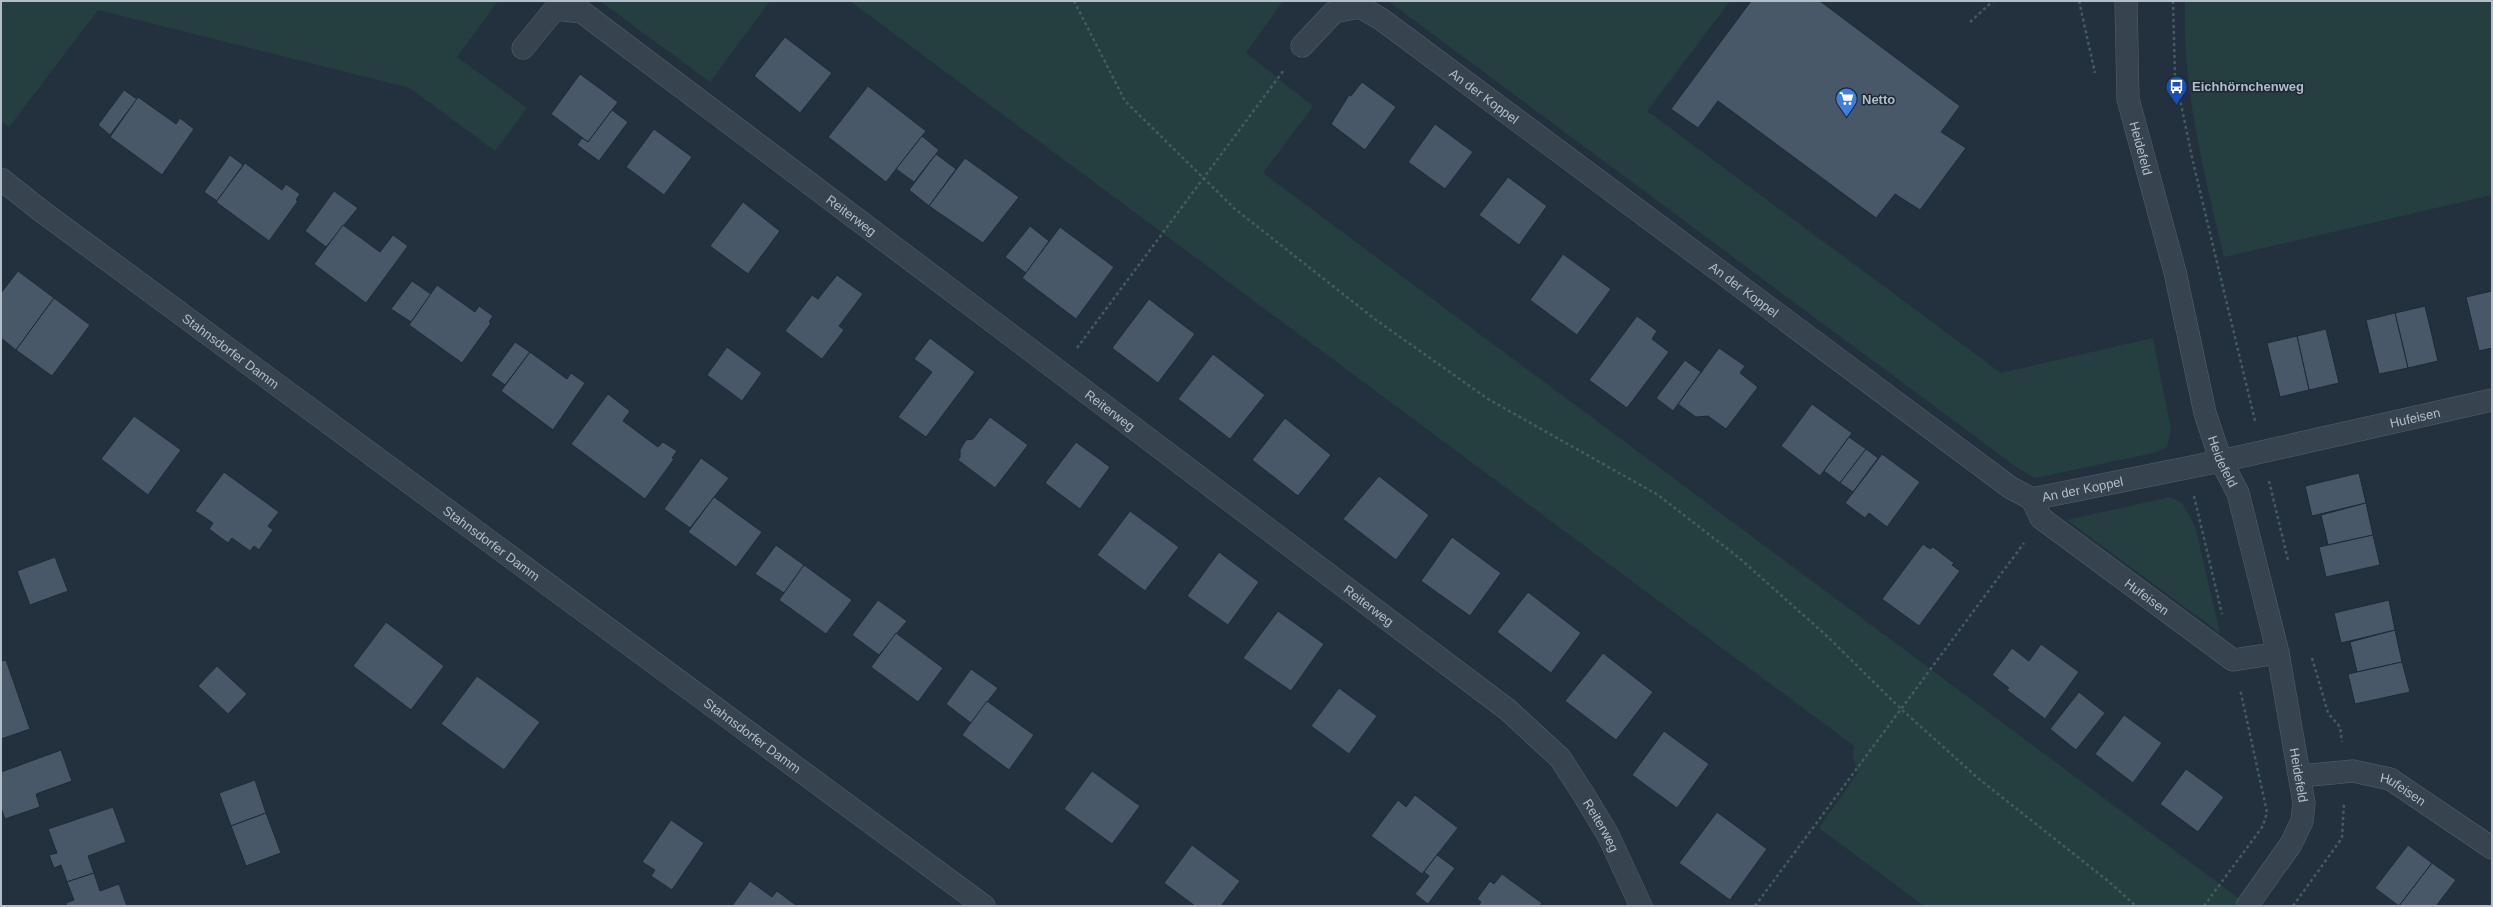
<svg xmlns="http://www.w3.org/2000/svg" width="2493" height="907" font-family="Arial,sans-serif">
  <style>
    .green { fill: #253f40 }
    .building { fill: #495868; stroke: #1e2a36 }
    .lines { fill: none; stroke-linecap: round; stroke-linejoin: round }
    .minor-casing { stroke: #55616d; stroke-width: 23 }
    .tertiary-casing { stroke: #55616d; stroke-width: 23 }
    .path { stroke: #435c5d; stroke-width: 2.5; stroke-dasharray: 3 3; stroke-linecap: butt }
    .minor { stroke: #37434f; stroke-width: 22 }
    .tertiary { stroke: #37434f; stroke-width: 22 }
    .labels { text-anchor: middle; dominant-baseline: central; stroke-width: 3; stroke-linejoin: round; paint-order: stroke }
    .poi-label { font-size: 13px; font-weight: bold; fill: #b3beca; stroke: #1c2834; text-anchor: start }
    .street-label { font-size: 13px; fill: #b3beca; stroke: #1c2834 }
  </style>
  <rect width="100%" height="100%" fill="#23313f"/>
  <g class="green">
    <polygon points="1,1 498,1 457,57 527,108 495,151 410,88 98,10 9,127 1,121"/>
    <polygon points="600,1 770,1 710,82"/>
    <polygon points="850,1 1283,1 1246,53 1313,106 1263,173 2249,906 1924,906 1819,828 1858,772 1853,757 1854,746"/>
    <polygon points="1388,1 1730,1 1647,111 2001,373 2153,338 2171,430 2167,447 2153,453 2035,478 2019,469"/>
    <path d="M2185,1h307v194l-268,62c-20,-85 -42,-168 -39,-256z"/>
    <polygon points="2170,497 2182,503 2195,526 2220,633 2067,520"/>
  </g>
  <g class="building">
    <polygon points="1751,1 1820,1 1960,106 1941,132 1966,148 1920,210 1895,194 1876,218 1718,101 1698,128 1671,109"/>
    <polygon points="785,37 832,73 800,113 754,76"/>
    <polygon points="580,74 618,102 588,142 551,114"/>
    <polygon points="1362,82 1396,107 1365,150 1331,124 1349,95 1351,96"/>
    <polygon points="868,86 926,131 886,182 828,137"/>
    <polygon points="124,90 137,99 110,135 98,125"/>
    <polygon points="138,97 176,124 180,118 194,129 162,175 110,137"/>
    <polygon points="612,110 628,122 599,161 577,145 582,138 588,142"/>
    <polygon points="1435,124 1473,152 1445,189 1408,162"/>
    <polygon points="654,129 692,157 664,195 626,167"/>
    <polygon points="922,136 939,150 914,182 896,169"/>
    <polygon points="936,154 956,169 929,206 909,190"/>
    <polygon points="230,155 243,165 217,201 204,192"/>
    <polygon points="965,158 1019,197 983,243 929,206"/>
    <polygon points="245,163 282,190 286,184 300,194 296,200 298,201 269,241 216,202"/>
    <polygon points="1508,177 1547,206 1519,245 1479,215"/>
    <polygon points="334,191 358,208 326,247 305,231"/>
    <polygon points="743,202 780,231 748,274 710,246"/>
    <polygon points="343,225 380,252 393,235 408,246 366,303 314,264"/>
    <polygon points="1030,226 1049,241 1026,273 1005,257"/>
    <polygon points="1060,227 1114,267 1076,319 1022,278"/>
    <polygon points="1563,254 1611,289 1577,335 1530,300"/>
    <polygon points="18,271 54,298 16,350 1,338 1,293"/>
    <polygon points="837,275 863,294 839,326 844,330 822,359 785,331 812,295 818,299"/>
    <polygon points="412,281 431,294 411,322 391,309"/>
    <polygon points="437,285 475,312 479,306 493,316 489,322 491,323 462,363 409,325"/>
    <polygon points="2492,291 2492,348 2479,351 2466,297"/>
    <polygon points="54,298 90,325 52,376 16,350"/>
    <polygon points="1149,299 1195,334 1158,383 1112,348"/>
    <polygon points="2425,306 2438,361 2408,368 2395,313"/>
    <polygon points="2395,313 2408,368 2379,374 2366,320"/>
    <polygon points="1637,316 1657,331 1652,339 1669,352 1627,408 1589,380"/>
    <polygon points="2326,329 2339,383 2309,390 2297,336"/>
    <polygon points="2297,336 2309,390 2280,397 2267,343"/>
    <polygon points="930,338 975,372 926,437 898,417 932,372 914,359"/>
    <polygon points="515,342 530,352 505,385 491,375"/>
    <polygon points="727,347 762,373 742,401 707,375"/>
    <polygon points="1719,348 1745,366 1740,373 1758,387 1726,429 1708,416 1696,417 1678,404"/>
    <polygon points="530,352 567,379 571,373 585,383 553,430 501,391"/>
    <polygon points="1213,354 1265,395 1230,439 1178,399"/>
    <polygon points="1685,360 1701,372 1673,411 1656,398"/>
    <polygon points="608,394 630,411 623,421 658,447 663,442 677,451 672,458 674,459 645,499 571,444"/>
    <polygon points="1812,404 1852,433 1820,476 1781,446"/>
    <polygon points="134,416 181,450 148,495 101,459"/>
    <polygon points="990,417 1028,445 995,488 958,460 960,457 960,450 966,440 973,439"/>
    <polygon points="1285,418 1331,455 1298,496 1252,460"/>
    <polygon points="1849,437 1866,449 1840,483 1824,471"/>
    <polygon points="1076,442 1110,467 1080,509 1045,483"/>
    <polygon points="1866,449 1878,458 1853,492 1840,483"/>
    <polygon points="1882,454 1920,482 1887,527 1869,513 1865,518 1845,503"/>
    <polygon points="701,458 729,478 690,528 664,509"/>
    <polygon points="224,472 279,512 268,526 273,530 259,550 254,546 250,551 232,538 228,543 209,529 213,523 195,511"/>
    <polygon points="2359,473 2366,503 2312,516 2305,486"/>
    <polygon points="1379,476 1429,515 1396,560 1343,519"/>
    <polygon points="714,497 762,532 736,567 688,532"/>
    <polygon points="2366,503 2373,535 2328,545 2321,515"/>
    <polygon points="1130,511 1179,547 1145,591 1097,555"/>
    <polygon points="2373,535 2380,565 2326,577 2319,547"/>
    <polygon points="1452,537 1501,573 1470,616 1421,581"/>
    <polygon points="1923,544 1930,549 1933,547 1954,563 1952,565 1960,571 1919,626 1882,599"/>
    <polygon points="776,545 804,565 784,593 755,574"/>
    <polygon points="1219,552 1259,582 1228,625 1187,596"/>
    <polygon points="55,557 68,591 30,605 17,571"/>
    <polygon points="804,565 852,600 826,634 779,600"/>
    <polygon points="1528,592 1581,633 1551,673 1497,632"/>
    <polygon points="878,600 907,621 879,655 852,635"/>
    <polygon points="2389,600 2395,630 2341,643 2334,613"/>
    <polygon points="1278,611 1324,644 1291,691 1243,658"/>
    <polygon points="386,622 444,666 411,710 353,666"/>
    <polygon points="2395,630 2402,662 2357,672 2350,642"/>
    <polygon points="896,633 943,668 918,702 871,667"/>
    <polygon points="2041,644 2079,672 2045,719 2007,690 2009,688 1992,675 2012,648 2029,661"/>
    <polygon points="1603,653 1653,692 1616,740 1565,701"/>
    <polygon points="6,660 30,729 1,739 1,661"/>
    <polygon points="2402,662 2410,692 2355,704 2348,674"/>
    <polygon points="217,666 247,694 228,714 198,686"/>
    <polygon points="971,669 998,688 971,723 946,704"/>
    <polygon points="477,676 540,722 504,770 441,724"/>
    <polygon points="1339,688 1377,716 1349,754 1311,726"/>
    <polygon points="2079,692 2105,713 2076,750 2050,729"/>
    <polygon points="987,701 1034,735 1009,770 962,735"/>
    <polygon points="2124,715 2162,743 2133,783 2095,754"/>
    <polygon points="1664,731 1709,764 1677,808 1632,775"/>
    <polygon points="61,750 72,781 36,794 40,807 5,819 1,808 1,772"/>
    <polygon points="2186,769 2224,797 2198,832 2160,804"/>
    <polygon points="1092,771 1140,806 1112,844 1064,809"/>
    <polygon points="255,780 266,813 231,826 219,793"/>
    <polygon points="1415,795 1458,828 1422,874 1371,836 1398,800 1406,807"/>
    <polygon points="113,807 126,842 88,856 94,873 67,882 61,865 54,868 49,855 57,853 48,829"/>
    <polygon points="1717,812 1767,849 1730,900 1679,863"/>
    <polygon points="266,813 281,853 246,866 231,826"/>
    <polygon points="671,820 704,843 672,890 651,876 655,870 642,862"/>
    <polygon points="1192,845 1240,881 1221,906 1195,906 1164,883"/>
    <polygon points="2408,845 2432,863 2399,906 2375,888"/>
    <polygon points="1437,855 1455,868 1428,904 1415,894 1429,876 1424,872"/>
    <polygon points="2432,863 2456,880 2436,906 2399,906"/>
    <polygon points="94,873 100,891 119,884 127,906 67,906 66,903 74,900 67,882"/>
    <polygon points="1502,874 1542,903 1540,906 1478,906 1481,902 1477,899 1490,881 1494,884"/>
    <polygon points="750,881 772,897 777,891 797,906 732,906"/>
  </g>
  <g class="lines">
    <defs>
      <g id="minor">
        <path id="s1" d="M2126,1l2,98 47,173 30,141 16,48 17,32 40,160 26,150 -2,18 -11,23 -44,62"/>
        <path id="s2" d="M1302,46l32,-34 26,-5 21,12 630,469 21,11 189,-38 271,-61"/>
        <path id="s3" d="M523,48l32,-39 27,3 926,698 52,48 24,37 24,40 33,71"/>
        <path id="s4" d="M2032,499l9,19 192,142 45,-7"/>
        <path id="s5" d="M2300,776l53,-5 37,8 102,69"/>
      </g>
      <g id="tertiary">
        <path id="s6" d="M1,179l39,31 944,696"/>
      </g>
    </defs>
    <use href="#minor" class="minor-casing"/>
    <use href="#tertiary" class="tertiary-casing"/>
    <g class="path">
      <polyline points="1074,1 1125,101 1235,209 1376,320 1488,399 1658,495 1738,557 1828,637 1901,709 1979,779 2108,881 2136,906"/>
      <polyline points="2079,1 2095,73"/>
      <polyline points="2173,1 2175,75 2193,162 2255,421"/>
      <polyline points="1970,22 1993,1"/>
      <polyline points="1077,348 1284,70"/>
      <polyline points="2269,481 2288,560"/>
      <polyline points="2194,496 2222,614"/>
      <polyline points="2312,658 2328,713 2340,727 2342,742"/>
      <polyline points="1755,906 2024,543"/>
      <polyline points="2204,906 2263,826 2267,812 2240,689"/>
      <polyline points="2293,906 2342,838 2344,802"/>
    </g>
    <use href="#minor" class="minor"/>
    <use href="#tertiary" class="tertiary"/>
  </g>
  <defs>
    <symbol id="bus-pin" viewBox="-11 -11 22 30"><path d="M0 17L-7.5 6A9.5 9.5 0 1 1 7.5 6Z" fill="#1a4fb4" stroke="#1c2834"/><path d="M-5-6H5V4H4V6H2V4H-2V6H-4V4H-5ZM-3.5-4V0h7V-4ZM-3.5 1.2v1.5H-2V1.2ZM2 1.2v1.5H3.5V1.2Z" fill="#fff"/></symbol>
    <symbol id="supermarket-pin" viewBox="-11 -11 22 30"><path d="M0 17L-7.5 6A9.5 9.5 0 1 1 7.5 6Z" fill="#3f7fe0" stroke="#1c2834"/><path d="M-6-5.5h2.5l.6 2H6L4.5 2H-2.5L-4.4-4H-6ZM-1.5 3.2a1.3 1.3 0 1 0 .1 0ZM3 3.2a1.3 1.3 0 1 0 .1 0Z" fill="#fff"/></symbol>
  </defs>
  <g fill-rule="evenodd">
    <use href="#bus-pin" x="2164" y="74" width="25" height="34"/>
    <use href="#supermarket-pin" x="1834" y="86" width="25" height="34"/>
  </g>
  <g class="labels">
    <g class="poi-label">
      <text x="2192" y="86">Eichhörnchenweg</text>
      <text x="1862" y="99">Netto</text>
    </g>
    <g class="street-label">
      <text stroke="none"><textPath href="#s2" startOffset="226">An der Koppel</textPath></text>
      <text stroke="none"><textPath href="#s1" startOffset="149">Heidefeld</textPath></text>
      <text stroke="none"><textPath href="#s3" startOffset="415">Reiterweg</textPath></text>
      <text stroke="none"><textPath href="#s2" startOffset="550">An der Koppel</textPath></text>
      <text stroke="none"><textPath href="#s6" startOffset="287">Stahnsdorfer Damm</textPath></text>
      <text stroke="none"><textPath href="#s3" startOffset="739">Reiterweg</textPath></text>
      <text stroke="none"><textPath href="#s2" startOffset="1298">Hufeisen</textPath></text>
      <text stroke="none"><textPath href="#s1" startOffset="473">Heidefeld</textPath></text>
      <text stroke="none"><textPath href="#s2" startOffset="958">An der Koppel</textPath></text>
      <text stroke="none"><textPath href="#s6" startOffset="611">Stahnsdorfer Damm</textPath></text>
      <text stroke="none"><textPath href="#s4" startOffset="153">Hufeisen</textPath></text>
      <text stroke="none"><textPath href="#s3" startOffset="1063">Reiterweg</textPath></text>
      <text stroke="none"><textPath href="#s6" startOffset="935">Stahnsdorfer Damm</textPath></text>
      <text stroke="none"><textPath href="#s1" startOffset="797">Heidefeld</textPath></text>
      <text stroke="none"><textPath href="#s5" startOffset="107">Hufeisen</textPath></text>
      <text stroke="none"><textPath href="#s3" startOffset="1387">Reiterweg</textPath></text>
    </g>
  </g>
  <rect width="2493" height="907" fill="none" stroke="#b3beca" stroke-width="4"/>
</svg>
